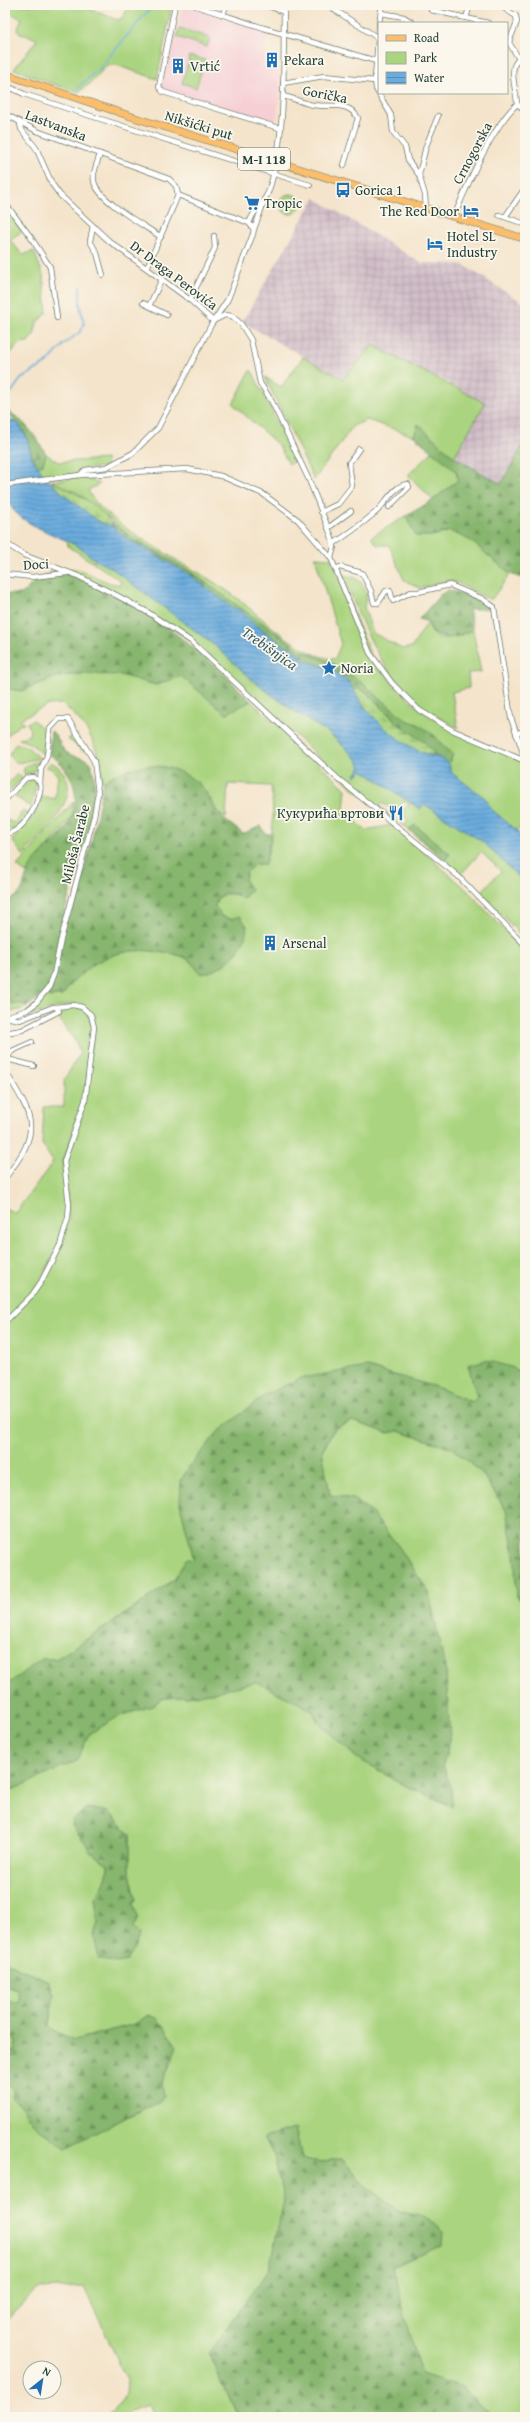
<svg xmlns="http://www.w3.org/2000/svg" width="530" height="2422" font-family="'Gentium Book Plus',serif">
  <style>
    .built { fill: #f6cfd5 }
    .industrial { fill: url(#industrial-grid) }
    .green { fill: #aad47f; stroke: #64885a; fill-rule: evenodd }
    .forest { fill: url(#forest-firs); stroke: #537a51 }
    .wetland { fill: url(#wetland-marsh); stroke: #64885a }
    .water { fill: url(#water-rules); stroke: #447489 }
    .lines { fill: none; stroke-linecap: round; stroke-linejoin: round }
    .stream { stroke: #6aacde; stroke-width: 1.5 }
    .street-casing { stroke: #6a7769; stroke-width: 6 }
    .primary-casing { stroke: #6a7769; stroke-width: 8 }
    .street { stroke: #fff; stroke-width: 4.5 }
    .primary { stroke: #fabe6d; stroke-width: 7 }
    .labels { text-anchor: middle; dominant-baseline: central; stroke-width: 3.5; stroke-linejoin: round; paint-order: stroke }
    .shield { fill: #fbf7ec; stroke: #61756b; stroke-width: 1 }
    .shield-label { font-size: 13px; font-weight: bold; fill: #1f3d34 }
    .poi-label { font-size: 14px; fill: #1f3d34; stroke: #fbf7ec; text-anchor: start }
    .street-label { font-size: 14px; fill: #1f3d34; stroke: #fbf7ec }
    .water-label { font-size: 15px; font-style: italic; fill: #365e67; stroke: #fbf7ec }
  </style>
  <defs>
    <pattern id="industrial-grid" width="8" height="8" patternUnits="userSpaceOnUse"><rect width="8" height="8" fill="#d1bdc8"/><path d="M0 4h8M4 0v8" fill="none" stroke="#b3a3ac"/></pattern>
    <pattern id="forest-firs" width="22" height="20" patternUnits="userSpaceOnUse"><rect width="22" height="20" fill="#87b66e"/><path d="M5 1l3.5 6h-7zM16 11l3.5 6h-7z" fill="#6e955b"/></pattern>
    <pattern id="wetland-marsh" width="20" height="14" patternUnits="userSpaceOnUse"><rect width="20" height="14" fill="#aad47f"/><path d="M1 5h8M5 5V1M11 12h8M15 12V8" fill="none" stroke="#8aad69"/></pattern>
    <pattern id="water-rules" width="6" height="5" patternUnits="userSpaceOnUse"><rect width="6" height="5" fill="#6aacde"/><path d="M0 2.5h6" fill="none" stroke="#578db5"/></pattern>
  </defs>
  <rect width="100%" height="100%" fill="#fbf7ec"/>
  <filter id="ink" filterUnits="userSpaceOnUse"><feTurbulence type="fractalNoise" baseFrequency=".025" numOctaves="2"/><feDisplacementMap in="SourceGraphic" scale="8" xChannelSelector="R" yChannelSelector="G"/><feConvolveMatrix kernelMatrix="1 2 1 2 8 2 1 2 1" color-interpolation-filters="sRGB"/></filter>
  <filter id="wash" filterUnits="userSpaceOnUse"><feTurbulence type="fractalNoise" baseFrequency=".012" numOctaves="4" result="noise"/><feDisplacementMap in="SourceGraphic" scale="16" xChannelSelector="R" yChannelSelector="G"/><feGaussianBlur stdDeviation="0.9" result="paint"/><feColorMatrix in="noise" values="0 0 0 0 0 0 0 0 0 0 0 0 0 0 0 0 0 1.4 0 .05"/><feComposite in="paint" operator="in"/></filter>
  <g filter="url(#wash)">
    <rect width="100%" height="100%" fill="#f4e4cb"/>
    <polygon class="built" points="183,6 269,33 262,66 280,71 280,92 276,123 165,90 161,85"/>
    <polygon class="industrial" points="315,198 421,263 462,264 525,304 525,441 501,484 454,457 485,403 442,379 425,374 343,379 242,322"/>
    <g class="green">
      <polygon points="5,5 79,5 118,20 123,17 129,5 172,5 157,79 116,65 107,65 91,83 77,93 14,69 37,40 30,36 20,34 17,30 22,19 5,10"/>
      <polygon points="180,28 210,38 207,47 177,37"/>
      <polygon points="190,56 205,60 196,88 182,83"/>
      <circle cx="290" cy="204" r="10"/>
      <polygon points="5,208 22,231 10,240 23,255 34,251 43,275 47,313 37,322 34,335 28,342 20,343 10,354 5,351"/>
      <path d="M373,345c37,21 75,38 112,58l-31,54 -36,-32 -4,11 -47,-16 -14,6 -39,54 -49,-103 16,10 22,-30 40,22z"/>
      <polygon points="250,371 252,371 277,422 298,459 289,464 278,445 233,404"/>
      <polygon points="433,451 456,471 458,480 433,500 408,475"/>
      <path d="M46,454l12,8 48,-3 1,8 -16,1 -11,7 20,9 -12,6c12,32 107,78 138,100 27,19 51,45 80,60 9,5 19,8 29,9l6,-15 -26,-87 16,1 39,95 22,30 27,26 33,21 73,31v68l-3,-1 -6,2 -26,-22 -4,-9 -35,-26 -2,-9 4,-10c-8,-5 -12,-13 -20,-19 -8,-7 -17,-10 -27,-15 -22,-11 -37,-35 -60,-47l-4,4 -5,-3 2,-2 -6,-9 -33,-13 -118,-84 -49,-28 -55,-45 -27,-12 19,-2 -1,-3 -23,2 -8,-11 5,-3z"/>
      <polygon points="406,516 416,536 432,536 450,531 470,540 510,574 491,600 460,584 449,580 420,588 404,580 389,545 377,545 371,537"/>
      <path d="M96,560l14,7 104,78 43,39 40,29 32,20 29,27 3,7 -6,8 7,-5 58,39 4,-5 59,38 42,41v57l-44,-48 20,-21 -20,-19 -20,22 -16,-14 4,-6 -34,-29 -6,5 -54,-40 -162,-149 -124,-70 3,-3c17,3 32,16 49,17l-1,-5 -28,-18zM404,801l5,4 -7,6v3l6,7 -3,5 -26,-20 2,-3c5,3 13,5 19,7z"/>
      <path d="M343,575c15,2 18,5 24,18l-3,14 9,26 29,16 10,-2 16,-25c1,4 3,10 5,12 9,9 31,1 40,-4l8,42 -13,1 1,15 -17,4 6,36c-12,-7 -26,-14 -37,-23 -44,-37 -57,-78 -78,-130z"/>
      <path d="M95,672l26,3 35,10 25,-9 45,37 25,-12 95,88 -2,20 21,21 27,-5 5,4 69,60 59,63v423l-11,-7 -46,-3 9,32 -5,5 -33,-14 -72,-21 -187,137 14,56 -8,-1 -11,20 -51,36 -68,44h-14l-37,27v-363l37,-40 27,-65 -5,-57 17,-44 14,-90 -10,-19 -12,-5 -44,13 -2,-4 17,-15 18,-1c25,-37 59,-52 103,-43 8,1 18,2 24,7 4,3 8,10 12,14l16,-5 23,-53 -9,3 -10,-3 -6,-10 2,-7c9,-7 16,-7 26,0l8,-9 -6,-9 1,-8 9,-9h10c9,-25 9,-52 6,-78l-43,-2 -2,34 -8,-5 -7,-14 -96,-25 -12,8c-5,-36 -12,-54 -41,-78l-14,1 -28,14 4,5 -5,1 -14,12v-49l16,3 32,-13z"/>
      <polygon points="33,720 46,731 43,754 31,744 19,739 29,735 30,729 27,723"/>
      <polygon points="76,734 85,750 83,751 68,739"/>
      <polygon points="16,743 28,747 39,758 18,763 13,761 9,754"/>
      <path d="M40,760c1,9 -7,12 -14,14l-3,-2 2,-6z"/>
      <path d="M51,762c44,26 -8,71 -28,93l-11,-15 23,-26 7,-18 13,3 3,-23 -6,-7 -6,-2z"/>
      <polygon points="17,774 23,778 5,795 5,787"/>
      <polygon points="31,779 37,781 31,807 14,796"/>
      <polygon points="74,801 72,817 26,873 17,866"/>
      <path d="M23,810l5,3c-6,8 -12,19 -23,16v-10l9,4z"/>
      <polygon points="5,992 12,1004 27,1004 25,1008 5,1014"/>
      <polygon points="73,1005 88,1012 93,1027 84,1101 63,1161 67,1217 59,1245 32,1295 5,1321 5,1208 15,1213 53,1162 42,1144 44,1107 64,1107 64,1080 80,1054 77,1044 58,1017 63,1014 63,1008"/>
      <path d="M352,1421l36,12 10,-2 54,17 29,24 25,38 8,42 3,45 8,7v813h-32l-31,-30 -41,-13 -30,-108 51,-21 -22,-30 -21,-4 -34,-26 -23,-26 -20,3 -20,-3 -7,-31 -31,10 10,18 10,45 -15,68 -60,84 29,64h-83l-6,-12 -19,6 -6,6h-17c7,-8 11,-16 19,-23l1,-14 -43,-93 -46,2 -33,32v-239l8,8 -1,7 36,39 11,5 6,7 92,-46 5,-20 12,-25c-5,-18 -7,-36 -26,-42l-13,9 -60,16 -22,-9 -4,-5 5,-32 -7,-14 -42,-18v-169l72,-32 12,-27 30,-18 33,-10 9,-7 50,-6 45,-12 56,29 6,12 39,36 51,29 44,19 -1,-17 -8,-24 7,-26 -21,-146 -30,-46 -29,-36 -17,-12 -23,-4 -8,-44 13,-23zM109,1812l21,23v38l6,26 -3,5 5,13 -6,10 8,7 -7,17 -39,-15 4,-14 -3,-24c9,-12 13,-20 13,-34l-19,-13 -2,-6 -15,-20z"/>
      <polygon points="5,1986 17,1990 20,1999 18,2003 11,2002 5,1997"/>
      <polygon points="5,2033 12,2035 16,2043 14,2052 5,2051"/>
    </g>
    <g class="forest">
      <path d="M5,409c19,11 30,26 41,45l-3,10 -5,3c-7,-10 -7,-20 -11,-30 -5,-12 -17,-18 -22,-28z"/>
      <polygon points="418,424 454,457 501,484 525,441 525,579 510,574 470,540 450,531 432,536 416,536 406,516 433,500 458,480 456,471 414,436"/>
      <path d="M111,522l22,16 63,38 104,74 32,13 7,5 -2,6 -8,-6 -23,-7 -13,-12 -11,-5 -29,-21 -13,-13 -7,-2c-29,-21 -57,-43 -89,-61 -11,-6 -29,-11 -33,-25z"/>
      <path d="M56,570c79,29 137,71 195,131l-25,13 -45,-38 -25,9 -35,-10 -47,-1 -21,4 -32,13 -16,-3v-94h17l11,-11z"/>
      <path d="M448,590c14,3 30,8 41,19h-20l4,21 -23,8 -17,-4 -5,-12 -9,-3 21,-24z"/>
      <polygon points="346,673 356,678 406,720 418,724 435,736 443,747 453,754 449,764 435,755 426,743 398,724 366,692 360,689 353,690 342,677"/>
      <path d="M51,731c7,4 8,15 15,21 8,6 18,5 24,10 17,36 -19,116 -26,154l7,-1c14,-43 25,-88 32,-133 30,-21 67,-23 96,2 9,8 11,19 18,28 5,7 19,16 26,22l18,-8 4,8h7l-7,30h-10l-9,9 -1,8 6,9 -8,9 -8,-5 -11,-1 -7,6 -2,7 6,10 10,3 9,-3 7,10c-1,24 -24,45 -46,48 -4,-4 -8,-11 -12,-14 -6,-5 -16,-6 -24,-7 -44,-9 -78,7 -103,43h-21l-16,12 1,-4h-14l-7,-12v-91c22,-4 17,-23 27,-37 12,-15 32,-28 40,-47 10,-24 -2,-50 -23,-63z"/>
      <polygon points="415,825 450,854 445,860 409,830"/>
      <polygon points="486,1360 514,1368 525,1375 525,1604 517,1597 514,1552 506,1510 481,1472 452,1448 398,1431 388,1433 352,1421 335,1428 322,1450 330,1495 353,1499 370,1511 399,1547 429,1593 446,1672 450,1739 443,1765 451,1789 452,1806 408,1787 357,1758 318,1722 312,1710 256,1682 211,1693 161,1699 152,1706 119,1716 89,1734 77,1761 5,1793 5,1686 42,1659 56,1659 124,1615 175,1579 186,1559 194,1560 180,1504 181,1480 189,1467 218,1432 265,1395 301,1378 367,1367 439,1388 472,1402 477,1397 468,1365"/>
      <path d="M87,1808l22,4 21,23v38l6,26 -3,5 5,13 -5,10 7,7 -13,27 -11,2 -17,-4 -5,-23 4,-14 -3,-24c9,-12 13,-20 13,-34l-19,-13 -2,-6 -15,-20 1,-5z"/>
      <path d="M5,1962l42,18 7,14 -5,32 5,5 21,9 60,-16 13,-9 9,3 20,28 -15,36 2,15 -7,5 -92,46c-8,-9 -21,-13 -30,-22 -9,-10 -11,-19 -23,-29l1,-7 -8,-8v-31l9,1 2,-9 -4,-8 -7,-2v-36l6,5h7l2,-3 -3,-9 -12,-4z"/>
      <polygon points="295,2128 302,2159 322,2162 342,2159 365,2185 399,2211 420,2215 435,2224 443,2232 442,2245 392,2267 421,2374 462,2387 493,2417 238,2417 209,2353 269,2269 284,2201 274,2156 264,2137"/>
    </g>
    <g class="wetland">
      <path d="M51,481c18,8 54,26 61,45 -18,-3 -49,-31 -61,-45z"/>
      <polygon points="67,541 79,546 96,560 92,562 68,546"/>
      <path d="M360,689l6,3 32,32 28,19 9,12c-35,-4 -64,-37 -82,-65z"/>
    </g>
    <path class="water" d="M5,419l13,4 9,15 5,20 14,20 18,17 37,28 11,3 14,12 64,37 43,33 7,2 13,13 29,21 11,5 13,12 23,7 13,9 7,5 15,25 22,22 14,11 22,13 21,6 6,5 3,9 34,26 4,9 35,30v45l-42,-41 -59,-38 -4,5 -58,-39 -6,6 -1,-1 6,-8 -3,-7 -29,-27 -32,-20 -40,-29 -43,-39 -104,-78c-15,-4 -24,-17 -38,-24 -16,-7 -47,-19 -58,-32 -14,-17 -9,-69 -9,-92z"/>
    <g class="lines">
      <g class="stream">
        <polyline points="74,91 99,69 153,5"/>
        <polyline points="5,401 21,379 48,362 64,344 80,332 84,325 80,305 80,287"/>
      </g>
    </g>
  </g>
  <g filter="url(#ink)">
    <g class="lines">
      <defs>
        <g id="street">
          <polyline points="175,5 159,87 163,92 279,128"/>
          <polyline points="193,5 264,28 376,61"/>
          <polyline points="266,5 284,12"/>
          <polyline points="327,5 378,38"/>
          <polyline points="499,5 516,16 517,22 509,42"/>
          <polyline points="431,10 488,23"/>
          <polyline points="381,13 404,17 413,23"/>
          <polyline points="223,15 226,5"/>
          <polyline points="466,18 470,5"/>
          <polyline points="379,23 382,5"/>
          <polyline points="379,26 375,78 376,89 391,115 393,132 405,147 408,160 419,175 425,195 426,209"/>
          <polyline points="508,41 519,59"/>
          <polyline points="283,83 324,76 375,81"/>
          <polyline points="5,85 24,94 72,110 310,185"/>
          <path d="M283,96c10,2 20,7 30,9 17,3 35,-5 45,13l-14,47"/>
          <polyline points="517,104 525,110"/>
          <polyline points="5,114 37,131 169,179 176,186 178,195 249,223"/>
          <polyline points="20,123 21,129 36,148 52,184 60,195 109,241 190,300 213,321"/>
          <path d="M100,154c-2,7 -8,19 -6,27 3,19 51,45 67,56"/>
          <polyline points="419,175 426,146 438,116"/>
          <polyline points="5,203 30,236 50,267 57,318"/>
          <polyline points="499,215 525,224"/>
          <path d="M454,217c13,-32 38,-90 63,-113 0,-13 -10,-36 2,-45l6,1"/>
          <polyline points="505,217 525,188"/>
          <polyline points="93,226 90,241 97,253 103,275"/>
          <polyline points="254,229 266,197"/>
          <polyline points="147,268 178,195"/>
          <polyline points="190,300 215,248 214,236"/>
          <polyline points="143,303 167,315"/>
          <polyline points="149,306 162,279"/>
          <polyline points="215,320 225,315 232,316 241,324 251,340 260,383 271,400 309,480 331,535 334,547 331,558"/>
          <path d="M80,475l5,-5 22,-3 26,-14 25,-25 53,-103 17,-26 25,-65 1,-5 -5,-6c5,-14 17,-22 20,-33 18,-56 14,-127 15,-185"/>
          <polyline points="5,485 80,475 187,469 221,476 263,494 298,520 331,558 370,653 392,683 419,710 452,730 525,761"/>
          <polyline points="321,512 338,504 352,486 349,463 359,449"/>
          <polyline points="328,528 351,511"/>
          <polyline points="5,543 24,555 78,576 116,595 149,613 192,642 336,777 458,876 525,945"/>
          <path d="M333,544c14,-9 30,-21 43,-32 9,-8 19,-28 32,-28l1,3 -20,20"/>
          <polyline points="335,569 340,567 362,573 371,591 374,603 378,603 386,591 390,590 393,601 411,592 418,592 450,585 483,599 494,607 511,718 525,758"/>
          <polyline points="5,574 32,577 67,573"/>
          <polyline points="516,734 525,730"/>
          <path d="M5,800l21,-22 8,-1 6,6c4,14 -18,53 -35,50"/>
          <polyline points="5,1017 27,1010 35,1004 49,987 54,974 61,939 94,816 98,793 94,761 68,719 59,719 50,729 47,756 41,769 40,783"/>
          <polyline points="5,1017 20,1020 53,1007 56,1007 59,1011 22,1030 5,1033"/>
          <polyline points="7,1059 34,1066"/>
          <polyline points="5,1060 12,1051 32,1042"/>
          <path d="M5,1071c30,48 37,60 0,107"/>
          <polyline points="5,1322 32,1295 41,1282 60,1245 68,1218 69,1205 64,1161 85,1101 94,1027 91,1015 82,1007 73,1005 56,1007"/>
        </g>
        <polyline id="primary" points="5,74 139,119 525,239"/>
      </defs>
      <use href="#street" class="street-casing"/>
      <use href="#primary" class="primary-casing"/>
      <use href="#street" class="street"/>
      <use href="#primary" class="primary"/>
    </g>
  </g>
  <defs>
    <symbol id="building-bare" viewBox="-9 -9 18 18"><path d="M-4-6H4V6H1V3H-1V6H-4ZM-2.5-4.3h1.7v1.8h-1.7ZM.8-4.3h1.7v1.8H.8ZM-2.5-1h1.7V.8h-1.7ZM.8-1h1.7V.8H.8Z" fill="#1f6fb2" stroke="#fbf7ec" stroke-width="2.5" paint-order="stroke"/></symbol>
    <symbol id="bus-bare" viewBox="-9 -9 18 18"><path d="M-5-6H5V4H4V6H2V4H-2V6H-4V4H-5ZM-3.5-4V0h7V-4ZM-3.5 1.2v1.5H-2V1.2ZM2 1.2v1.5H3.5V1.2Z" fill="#1f6fb2" stroke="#fbf7ec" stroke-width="2.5" paint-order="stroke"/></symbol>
    <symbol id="supermarket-bare" viewBox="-9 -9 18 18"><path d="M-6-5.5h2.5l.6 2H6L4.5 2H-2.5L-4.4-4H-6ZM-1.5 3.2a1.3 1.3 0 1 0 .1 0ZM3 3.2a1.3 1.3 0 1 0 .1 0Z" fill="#1f6fb2" stroke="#fbf7ec" stroke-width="2.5" paint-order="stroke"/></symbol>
    <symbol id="hotel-bare" viewBox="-9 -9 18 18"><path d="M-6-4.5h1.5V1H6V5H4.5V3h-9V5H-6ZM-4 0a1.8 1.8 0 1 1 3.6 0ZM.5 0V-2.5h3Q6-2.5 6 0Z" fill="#1f6fb2" stroke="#fbf7ec" stroke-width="2.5" paint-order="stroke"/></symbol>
    <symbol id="sight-bare" viewBox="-9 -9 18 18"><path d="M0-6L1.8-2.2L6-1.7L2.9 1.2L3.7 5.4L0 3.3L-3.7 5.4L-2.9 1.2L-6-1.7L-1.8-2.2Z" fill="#1f6fb2" stroke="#fbf7ec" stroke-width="2.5" paint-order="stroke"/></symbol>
    <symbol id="restaurant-bare" viewBox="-9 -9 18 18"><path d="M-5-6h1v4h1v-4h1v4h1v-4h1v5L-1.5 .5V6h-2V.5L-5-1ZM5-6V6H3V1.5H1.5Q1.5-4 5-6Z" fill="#1f6fb2" stroke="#fbf7ec" stroke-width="2.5" paint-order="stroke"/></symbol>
  </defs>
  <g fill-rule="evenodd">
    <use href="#building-bare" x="261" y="49" width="22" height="22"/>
    <use href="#building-bare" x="167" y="55" width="22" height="22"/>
    <use href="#bus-bare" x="332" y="179" width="22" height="22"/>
    <use href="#supermarket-bare" x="241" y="192" width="22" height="22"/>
    <use href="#hotel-bare" x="460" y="200" width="22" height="22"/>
    <use href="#hotel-bare" x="424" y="233" width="22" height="22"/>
    <use href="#sight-bare" x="318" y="657" width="22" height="22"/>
    <use href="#restaurant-bare" x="385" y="802" width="22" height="22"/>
    <use href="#building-bare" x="259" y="932" width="22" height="22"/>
  </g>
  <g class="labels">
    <rect class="shield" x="238" y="148" width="52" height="22" rx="3"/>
    <g class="shield-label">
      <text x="264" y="159">M-I 118</text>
    </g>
    <g class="poi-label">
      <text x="284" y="60">Pekara</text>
      <text x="190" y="66">Vrtić</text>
      <text x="355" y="190">Gorica 1</text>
      <text x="264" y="203">Tropic</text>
      <text x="459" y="211" text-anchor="end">The Red Door</text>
      <text x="447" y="236">Hotel SL<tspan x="447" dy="16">Industry</tspan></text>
      <text x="341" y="668">Noria</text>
      <text x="384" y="813" text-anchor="end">Кукурића вртови</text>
      <text x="282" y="943">Arsenal</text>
    </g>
    <g class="street-label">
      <text transform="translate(325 94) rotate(11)">Gorička</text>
      <text transform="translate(56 125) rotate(21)">Lastvanska</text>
      <text transform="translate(199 125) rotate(17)">Nikšićki put</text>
      <text transform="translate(472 153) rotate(-62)">Crnogorska</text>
      <text transform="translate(174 275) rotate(37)">Dr Draga Perovića</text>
      <text transform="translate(36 564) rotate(-3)">Doci</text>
      <text transform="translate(75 844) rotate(-76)">Miloša Šarabe</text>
    </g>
    <g class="water-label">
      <text transform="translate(270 648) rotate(35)">Trebišnjica</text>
    </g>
  </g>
  <rect width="530" height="2422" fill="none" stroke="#fbf7ec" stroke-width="20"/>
  <rect x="378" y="22" width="130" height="72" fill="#fbf7ec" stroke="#a3ada2"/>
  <rect x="386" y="35" width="20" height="6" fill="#fabe6d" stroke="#a3ada2"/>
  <text x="414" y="42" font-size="12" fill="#1f3d34">Road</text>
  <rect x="386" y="52" width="20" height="12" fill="#aad47f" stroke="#a3ada2"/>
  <text x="414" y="62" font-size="12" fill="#1f3d34">Park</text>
  <rect x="386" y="72" width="20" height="12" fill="url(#water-rules)" stroke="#a3ada2"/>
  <text x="414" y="82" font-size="12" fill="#1f3d34">Water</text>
  <g transform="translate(42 2380) rotate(30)"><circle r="19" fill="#fbf7ec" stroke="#a3ada2"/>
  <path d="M0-3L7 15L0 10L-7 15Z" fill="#1f6fb2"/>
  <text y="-6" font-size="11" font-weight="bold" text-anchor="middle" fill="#1f3d34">N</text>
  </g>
</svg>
